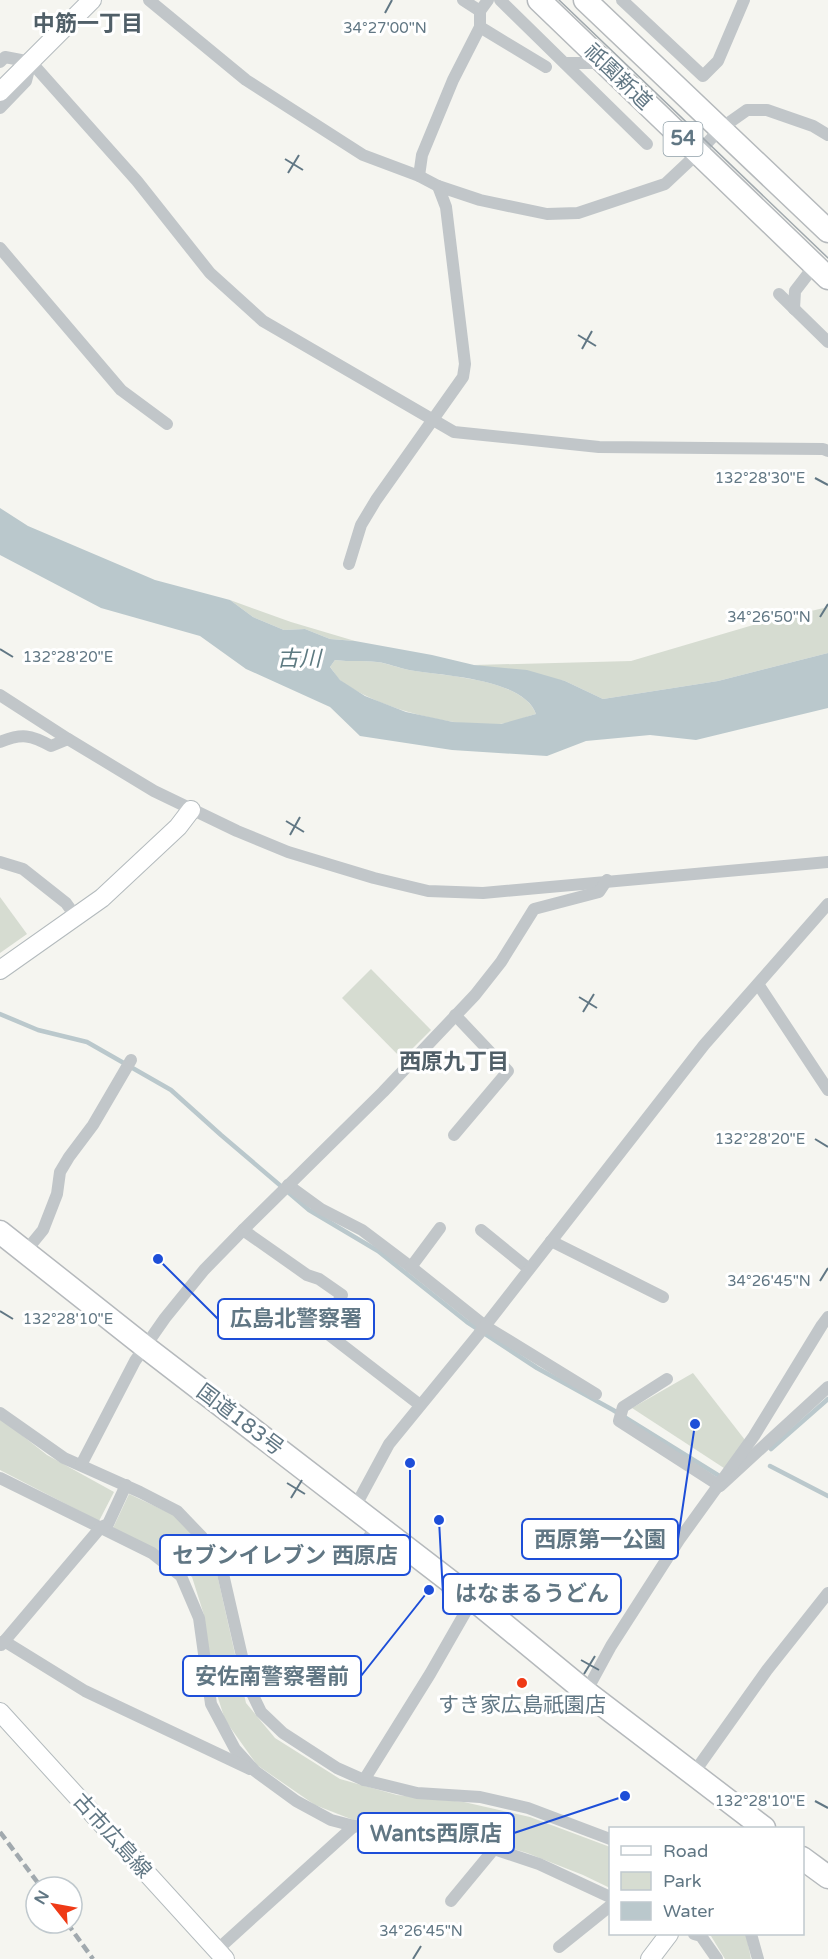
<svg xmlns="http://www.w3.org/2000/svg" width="828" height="1959" font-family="'Varela Round','Noto Sans JP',sans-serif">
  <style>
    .green { fill: #d6dcd1 }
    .water { fill: #bac8cc; fill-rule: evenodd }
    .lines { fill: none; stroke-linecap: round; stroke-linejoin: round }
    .stream { stroke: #bac8cc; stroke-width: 4.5 }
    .secondary-casing { stroke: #b3babd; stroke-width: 20 }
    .highway-casing { stroke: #b5b9bc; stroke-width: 25 }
    .street { stroke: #c1c6c9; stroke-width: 12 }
    .secondary { stroke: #fff; stroke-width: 18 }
    .highway { stroke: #fff; stroke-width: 22 }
    .tram { stroke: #a1a9ae; stroke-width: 1.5 }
    .rail { stroke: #a1a9ae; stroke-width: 4.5; stroke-dasharray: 9 4.5; stroke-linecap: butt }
    .ticks { fill: none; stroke: #617784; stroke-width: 2 }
    .poi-dot { fill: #ef3a16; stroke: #fff; stroke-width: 2 }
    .labels { text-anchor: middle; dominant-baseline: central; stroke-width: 6; stroke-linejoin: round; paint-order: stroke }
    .shield { fill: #fff; stroke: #90a0a9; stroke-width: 1.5 }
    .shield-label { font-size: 20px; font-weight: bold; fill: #617784 }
    .street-label { font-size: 21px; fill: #617784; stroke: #fff }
    .poi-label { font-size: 21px; fill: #617784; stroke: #fff }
    .neighbourhood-label { font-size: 22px; font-weight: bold; fill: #505f68; stroke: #fff }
    .water-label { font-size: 22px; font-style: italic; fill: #5d7a81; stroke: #fff }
    .ticks-label { font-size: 15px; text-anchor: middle; fill: #617784; stroke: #fff; stroke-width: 6; stroke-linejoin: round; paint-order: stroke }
    .leader { fill: none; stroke: #1d4ed8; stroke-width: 2 }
    .callout-dot { fill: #1d4ed8; stroke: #fff; stroke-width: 2 }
    .callout { fill: #fff; stroke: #1d4ed8; stroke-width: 2 }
    .callout-label { font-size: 22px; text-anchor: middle; font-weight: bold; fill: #617784 }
  </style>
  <rect width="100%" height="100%" fill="#f5f5f0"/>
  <g class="green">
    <polygon points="230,600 291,622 355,641 330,639 305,629 284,630 253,617"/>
    <polygon points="828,607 828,653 718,681 603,699 565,681 474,665 631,661 760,623"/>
    <path d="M335,660c15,2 28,0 42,2 10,1 21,6 32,8 33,6 114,8 127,44 -11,3 -24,9 -36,10 -43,5 -124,-16 -159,-43 -4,-3 -7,-10 -11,-14z"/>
    <polygon points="0,897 27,934 0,953"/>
    <polygon points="371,969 431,1030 402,1059 342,998"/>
    <polygon points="693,1373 745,1440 727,1470 632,1408"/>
    <polygon points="0,1418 47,1455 114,1492 99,1521 0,1470"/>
    <polygon points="129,1494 176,1516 200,1543 217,1574 246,1703 275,1738 340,1779 397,1795 464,1802 530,1817 610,1847 610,1888 583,1875 527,1853 460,1833 356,1821 315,1805 257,1765 225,1720 213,1682 204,1615 192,1577 169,1558 113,1528"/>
    <polygon points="707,1934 746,1934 751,1959 725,1959 711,1936"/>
  </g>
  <path class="water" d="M0,508l28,18 127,54 75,20 23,17 31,13 21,-1 25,10 25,2 77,14 42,10 53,5 38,11 38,18 115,-18 110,-28v55l-132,32 -46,-5 -64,6 -39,15 -95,-6 -92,-14 -30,-29 -84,-38 -46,-33 -99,-28 -101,-53zM335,660c15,2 28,0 42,2 11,1 21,6 32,8 32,6 115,8 127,44l-35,10 -48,-2 -47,-10 -41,-16 -25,-16 -10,-13z"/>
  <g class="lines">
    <g class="stream">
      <polyline points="0,1014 38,1030 87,1042 171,1090 221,1135 309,1210 378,1251 467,1322 537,1368 613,1410 721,1477"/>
      <polyline points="771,1449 828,1399"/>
      <polyline points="770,1466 828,1496"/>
    </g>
    <defs>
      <g id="secondary">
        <polyline points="0,92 92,0"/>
        <polyline points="0,970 102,898 178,827 191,810"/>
        <polyline points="0,1712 225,1959"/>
        <polyline points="650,1959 669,1934"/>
      </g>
      <g id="highway">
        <polyline points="539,0 828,278"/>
        <polyline points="585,0 828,231"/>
        <polyline points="0,1232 144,1346 473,1599 586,1692 764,1828"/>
        <polyline points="802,1858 828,1877"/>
      </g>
    </defs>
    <use href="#secondary" class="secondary-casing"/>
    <use href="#highway" class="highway-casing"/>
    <g class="street">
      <polyline points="149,0 246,80 363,155 419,176 438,186 480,200 547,214 578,213 665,184 698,153 720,129 747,110 767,110 813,126 828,135"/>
      <polyline points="463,0 480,11"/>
      <polyline points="500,0 647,144"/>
      <polyline points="622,0 703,76 718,61 744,0"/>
      <polyline points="480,27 546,67"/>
      <polyline points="0,62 5,57 31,62 26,81 0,108"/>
      <polyline points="31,62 137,181 210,273 263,321 454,432 599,447 823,449 828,451"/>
      <polyline points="565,63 603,63"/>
      <polyline points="419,176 422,155 453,80 480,27 480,11 488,0"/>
      <polyline points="0,248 121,390 167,424"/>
      <polyline points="779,294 828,342"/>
      <polyline points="794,309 795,291 815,265"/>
      <polyline points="349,564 361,525 376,500 463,377 465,364 446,207 438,186"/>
      <polyline points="0,695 68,739 154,791 237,831 288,852 374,878 428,891 483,893 828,862"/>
      <path d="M0,742c22,-9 31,-7 51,4l17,-7"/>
      <polyline points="0,862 23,869 66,903 76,917"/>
      <polyline points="758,984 828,1090"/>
      <polyline points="454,1135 508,1071 455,1015"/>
      <polyline points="288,1185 321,1209 362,1230 411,1267 485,1326 596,1394"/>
      <polyline points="243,1230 307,1275 319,1279 342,1295 325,1325 328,1334 420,1405"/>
      <polyline points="481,1230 529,1269"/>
      <polyline points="551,1241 663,1297"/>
      <polyline points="25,1252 43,1230 57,1194 60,1172 69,1157 93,1125 131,1060"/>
      <polyline points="411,1267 440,1228"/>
      <polyline points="667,1379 623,1407 619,1421 720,1486 828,1387"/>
      <polyline points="0,1413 64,1458 140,1492 177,1511 202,1537 221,1565 249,1687 261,1712 283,1733 337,1768 364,1780 417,1793 480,1797 528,1808 610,1839"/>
      <polyline points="81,1465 135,1361 165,1318 204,1270 243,1230 383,1092 475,995 501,962 534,909 599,892 607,880"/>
      <polyline points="0,1478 152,1553 181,1576 199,1618 211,1704 235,1749 255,1771 296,1801 331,1820 354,1826 445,1839 494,1849 539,1864 610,1897"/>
      <polyline points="355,1507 389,1444 478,1335 704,1045 828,904"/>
      <path d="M213,1554c42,-11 97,-4 140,4l25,-33"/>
      <polyline points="4,1641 85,1691 250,1769"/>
      <polyline points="1,1645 101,1527 108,1524 126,1485"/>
      <polyline points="586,1692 611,1646 679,1540 754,1436 822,1325 828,1317"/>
      <polyline points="693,1774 767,1670 828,1593"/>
      <polyline points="364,1780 430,1674 473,1599"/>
      <polyline points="451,1901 494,1849"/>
      <polyline points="694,1934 701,1936 717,1959"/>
      <polyline points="751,1934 758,1959"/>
      <polyline points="559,1947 610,1906"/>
      <polyline points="217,1950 354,1826"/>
    </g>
    <use href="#secondary" class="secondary"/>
    <use href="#highway" class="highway"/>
    <polyline class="tram" points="559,0 828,258"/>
    <g class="rail">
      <polyline points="0,1832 41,1887"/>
      <polyline points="67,1923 93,1959"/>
    </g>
  </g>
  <path class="ticks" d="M385,13l7,-13M285,159l18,11M288,173l11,-18M578,335l18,11M582,349l10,-18M815,478l13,7M820,617l8,-13M0,649l13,8M286,821l18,11M290,835l10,-18M579,997l18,11M583,1012l11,-18M815,1139l13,8M820,1281l8,-13M0,1311l13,8M287,1483l18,11M291,1498l11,-18M581,1660l18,10M584,1674l11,-18M815,1801l13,7M413,1959l8,-13"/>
  <circle class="poi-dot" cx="522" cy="1683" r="6"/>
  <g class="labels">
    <rect class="shield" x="663.5" y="122" width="39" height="34" rx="4.5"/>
    <g class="shield-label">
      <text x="683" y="139">54</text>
    </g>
    <g class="street-label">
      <text transform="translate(618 77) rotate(44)">祇園新道</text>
      <text transform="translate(240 1420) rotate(37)">国道183号</text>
      <text transform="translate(112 1836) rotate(48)">古市広島線</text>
    </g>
    <g class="poi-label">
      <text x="522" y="1705">すき家広島祇園店</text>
    </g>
    <g class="neighbourhood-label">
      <text x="88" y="24">中筋一丁目</text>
      <text x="454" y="1062">西原九丁目</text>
    </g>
    <g class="water-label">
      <text x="299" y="659">古川</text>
    </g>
  </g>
  <g class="ticks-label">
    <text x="385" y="33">34°27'00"N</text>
    <text x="760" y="483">132°28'30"E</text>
    <text x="769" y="622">34°26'50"N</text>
    <text x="68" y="662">132°28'20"E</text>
    <text x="760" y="1144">132°28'20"E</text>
    <text x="769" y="1286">34°26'45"N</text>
    <text x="68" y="1324">132°28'10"E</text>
    <text x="760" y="1806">132°28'10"E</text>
    <text x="421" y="1936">34°26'45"N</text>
  </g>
  <path class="leader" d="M158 1259L218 1319M695 1424L678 1539M410 1463L410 1555M439 1520L443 1594M429 1590L361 1676M625 1796L514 1833"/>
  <g class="callout-dot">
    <circle cx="158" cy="1259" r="6"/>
    <circle cx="695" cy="1424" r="6"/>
    <circle cx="410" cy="1463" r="6"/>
    <circle cx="439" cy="1520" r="6"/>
    <circle cx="429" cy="1590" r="6"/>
    <circle cx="625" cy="1796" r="6"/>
  </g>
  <g class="callout">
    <rect x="218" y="1299" width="156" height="40" rx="6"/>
    <rect x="522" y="1519" width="156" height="40" rx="6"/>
    <rect x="160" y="1535" width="250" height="40" rx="6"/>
    <rect x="443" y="1574" width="178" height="40" rx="6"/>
    <rect x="183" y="1656" width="178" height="40" rx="6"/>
    <rect x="358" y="1813" width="156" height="40" rx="6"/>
  </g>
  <g class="callout-label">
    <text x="296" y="1326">広島北警察署</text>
    <text x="600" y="1547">西原第一公園</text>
    <text x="285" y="1563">セブンイレブン 西原店</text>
    <text x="532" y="1601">はなまるうどん</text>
    <text x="272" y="1684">安佐南警察署前</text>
    <text x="436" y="1841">Wants西原店</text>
  </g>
  <rect x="609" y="1827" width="195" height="108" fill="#ffffff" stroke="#c0c9ce" stroke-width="1.5"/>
  <rect x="621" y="1846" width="30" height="9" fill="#ffffff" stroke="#c0c9ce" stroke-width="1.5"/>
  <text x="663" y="1857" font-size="18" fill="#617784">Road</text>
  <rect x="621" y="1872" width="30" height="18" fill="#d6dcd1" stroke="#c0c9ce" stroke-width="1.5"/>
  <text x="663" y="1887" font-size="18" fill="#617784">Park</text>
  <rect x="621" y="1902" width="30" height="18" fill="#bac8cc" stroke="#c0c9ce" stroke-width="1.5"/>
  <text x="663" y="1917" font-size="18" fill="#617784">Water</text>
  <g transform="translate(54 1905) rotate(301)"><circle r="28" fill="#ffffff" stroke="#c0c9ce" stroke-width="1.5"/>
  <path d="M0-4.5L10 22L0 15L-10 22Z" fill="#ef3a16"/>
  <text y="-9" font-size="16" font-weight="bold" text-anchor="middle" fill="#617784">N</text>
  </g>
</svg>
